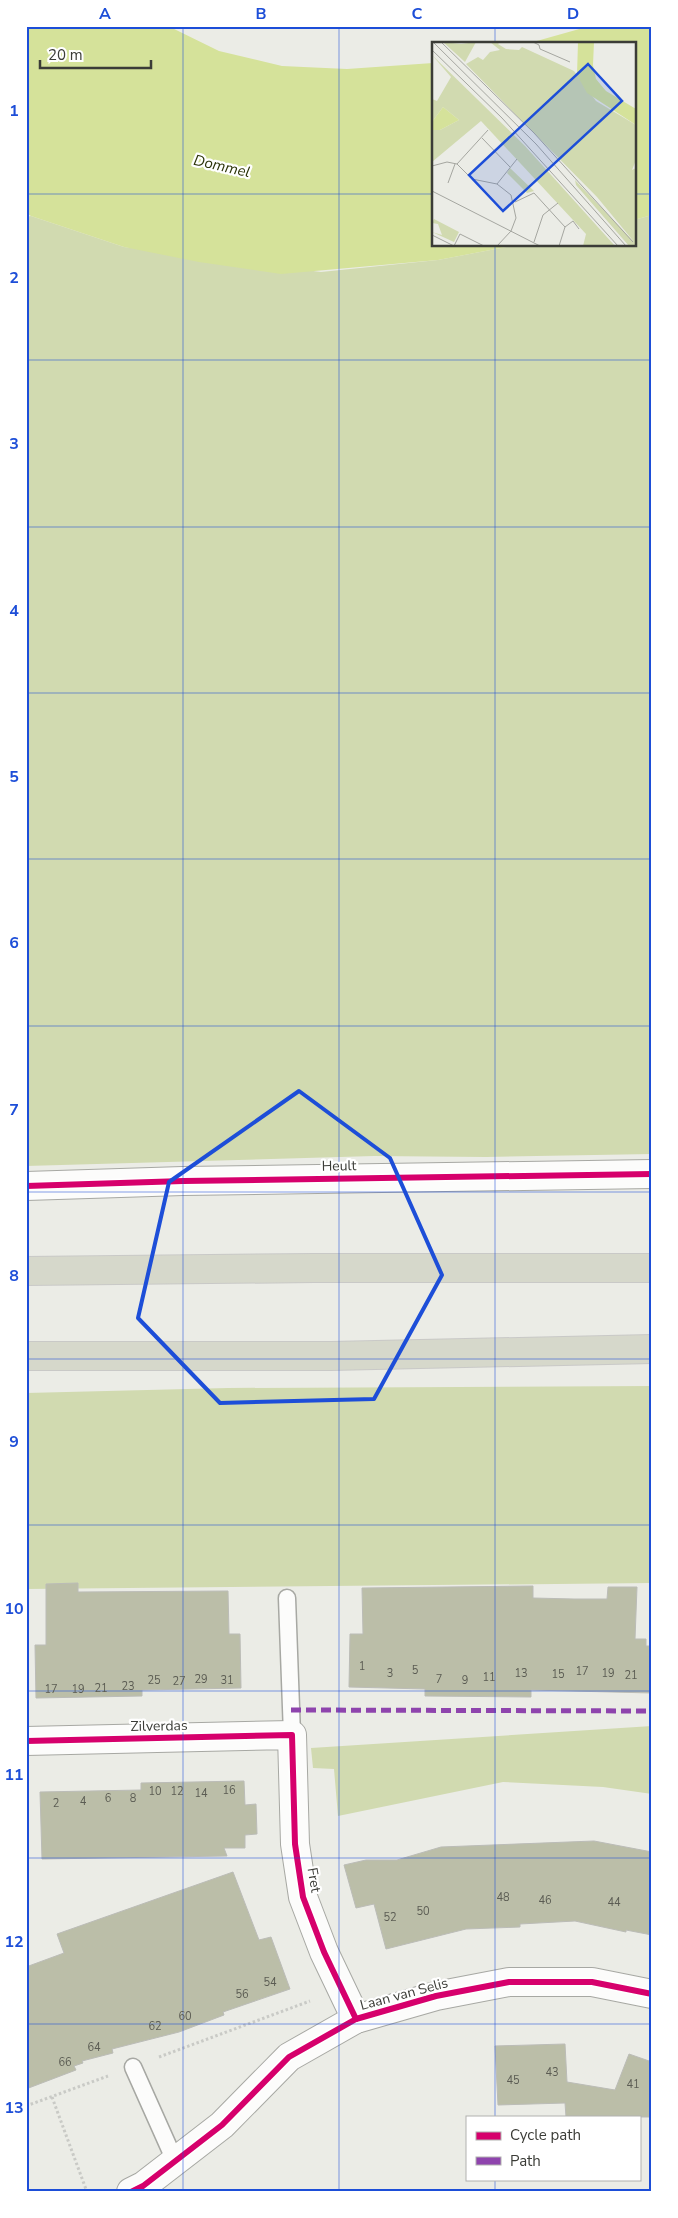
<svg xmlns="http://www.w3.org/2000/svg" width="678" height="2218" font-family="'Nunito Sans',sans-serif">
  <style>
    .green { fill: #d1dab0 }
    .water { fill: #d5e29a }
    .building { fill: #bbbea8; stroke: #bbbcb7 }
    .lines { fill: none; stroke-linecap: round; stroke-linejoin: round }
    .service-casing { stroke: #a7a8a3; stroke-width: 19 }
    .minor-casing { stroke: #a7a8a3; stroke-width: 30 }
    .tertiary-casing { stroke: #a7a8a3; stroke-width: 30 }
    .motorway-casing { stroke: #c9c9c7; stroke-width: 30 }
    .path { stroke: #c9cac6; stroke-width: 3; stroke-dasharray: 2.5 2.5; stroke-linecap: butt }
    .service { stroke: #fcfcfb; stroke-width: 16 }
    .minor { stroke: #fcfcfb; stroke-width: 28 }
    .tertiary { stroke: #fcfcfb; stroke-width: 28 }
    .motorway { stroke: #d6d8cb; stroke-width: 28 }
    .quiet { stroke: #8e44ad; stroke-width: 5; stroke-dasharray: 10 5; stroke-linecap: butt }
    .cycleway-casing { stroke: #fff; stroke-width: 9 }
    .cycleway { stroke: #d6006c; stroke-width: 6 }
    .marked { fill: none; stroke: #1d4ed8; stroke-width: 4; stroke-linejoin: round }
    .grid { fill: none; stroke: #1d4ed8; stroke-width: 1; stroke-opacity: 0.55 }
    .labels { text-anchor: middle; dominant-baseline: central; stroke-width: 4.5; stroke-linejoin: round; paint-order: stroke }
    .number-label { font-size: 11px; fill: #5b5c53 }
    .street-label { font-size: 14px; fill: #3b3c37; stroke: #fff }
    .water-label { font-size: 15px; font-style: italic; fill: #2c3308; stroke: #fff }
    .inset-road { fill: none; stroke: #a5a6a0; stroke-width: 1 }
    .view { fill: #1d4ed8; fill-opacity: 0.15; stroke: #1d4ed8; stroke-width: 2.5 }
    .inset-edge { fill: none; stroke: #3b3c37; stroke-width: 2.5 }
    .neatline { fill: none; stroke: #1d4ed8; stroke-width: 2 }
    .grid-label { font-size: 16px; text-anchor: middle; font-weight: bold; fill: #1d4ed8 }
  </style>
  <rect width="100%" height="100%" fill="#ebece6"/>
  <g class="green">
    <polygon points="652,215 652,1154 486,1157 374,1156 26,1166 26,217 31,216 124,247 321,272 438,260 517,245 634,245 634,220"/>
    <polygon points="652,1386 652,1583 26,1589 26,1393 228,1388"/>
    <polygon points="652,1726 652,1794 603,1787 503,1782 338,1816 334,1769 313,1768 311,1748"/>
  </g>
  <g class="water">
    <polygon points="26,26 168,26 219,51 282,66 347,69 433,63 433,245 517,245 438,260 281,274 199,262 124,247 31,216 26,213"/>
    <polygon points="590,26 652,26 652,215 634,220 634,44 526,44"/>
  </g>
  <g class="building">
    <polygon points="78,1583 78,1592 228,1591 229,1634 240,1634 241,1688 142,1690 142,1696 36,1698 35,1645 46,1645 46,1584"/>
    <polygon points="533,1586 533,1598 574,1599 607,1599 608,1587 637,1587 635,1639 646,1639 646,1646 652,1646 652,1693 531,1690 531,1697 425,1696 425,1689 349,1687 350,1634 363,1634 362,1588"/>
    <polygon points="244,1781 245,1805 256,1804 257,1834 245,1835 245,1848 224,1848 227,1856 42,1859 40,1792 141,1790 141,1783"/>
    <polygon points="594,1841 652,1852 652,1935 626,1930 626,1932 575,1921 520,1924 520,1927 466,1929 386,1949 374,1904 356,1908 344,1865 366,1860 397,1860 441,1847"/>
    <polygon points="233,1872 259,1940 271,1937 290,1989 223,2012 224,2015 179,2032 112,2049 113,2053 82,2061 83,2063 74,2066 76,2070 26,2089 26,1967 64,1953 57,1934"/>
    <polygon points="565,2044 567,2082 615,2090 629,2054 652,2062 652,2117 566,2117 565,2103 498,2105 495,2046"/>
  </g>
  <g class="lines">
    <defs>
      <g id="service">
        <polyline points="287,1598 292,1735"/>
        <polyline points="133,2067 175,2161"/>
      </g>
      <g id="minor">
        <polyline points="26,1186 183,1181 652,1174"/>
        <polyline points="26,1741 292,1735 295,1844 303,1897 324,1952 356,2019"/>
      </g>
      <polyline id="tertiary" points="131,2192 143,2186 222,2125 289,2057 356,2019 436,1996 509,1982 592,1982 652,1994"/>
      <g id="motorway">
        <polyline points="26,1271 314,1268 652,1268"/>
        <polyline points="26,1356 331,1356 652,1349"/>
      </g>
    </defs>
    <use href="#service" class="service-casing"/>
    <use href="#minor" class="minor-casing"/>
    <use href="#tertiary" class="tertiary-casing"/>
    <use href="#motorway" class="motorway-casing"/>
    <g class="path">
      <polyline points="159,2057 310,2001"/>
      <polyline points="52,2097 87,2192"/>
      <polyline points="26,2106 108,2076"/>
    </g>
    <use href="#service" class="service"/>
    <use href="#minor" class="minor"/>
    <use href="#tertiary" class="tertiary"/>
    <use href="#motorway" class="motorway"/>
    <polyline class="quiet" points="291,1710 652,1711"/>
    <defs>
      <g id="cycleway">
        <polyline points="26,1186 183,1181 652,1174"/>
        <polyline points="26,1741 292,1735 295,1844 303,1897 324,1952 356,2019"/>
        <polyline points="131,2192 143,2186 222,2125 289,2057 356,2019 436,1996 509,1982 592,1982 652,1994"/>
      </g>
    </defs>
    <use href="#cycleway" class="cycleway-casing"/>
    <use href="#cycleway" class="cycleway"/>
  </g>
  <path class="marked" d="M299,1091l91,67 52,117 -68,124 -154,4 -82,-85 31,-136z"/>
  <path class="grid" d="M183,26v2166M339,26v2166M495,26v18M26,194h407M634,194h18M495,245v1872M26,360h626M26,527h626M26,693h626M26,859h626M26,1026h626M26,1192h626M26,1359h626M26,1525h626M26,1691h626M26,1858h626M26,2024h626M495,2179v13"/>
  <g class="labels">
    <g class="number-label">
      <text x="362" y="1666">1</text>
      <text x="415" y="1670">5</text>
      <text x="582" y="1671">17</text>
      <text x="390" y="1673">3</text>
      <text x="521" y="1673">13</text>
      <text x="608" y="1673">19</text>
      <text x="558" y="1674">15</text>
      <text x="631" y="1675">21</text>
      <text x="489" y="1677">11</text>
      <text x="201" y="1679">29</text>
      <text x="439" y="1679">7</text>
      <text x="154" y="1680">25</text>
      <text x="227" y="1680">31</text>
      <text x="465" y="1680">9</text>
      <text x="179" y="1681">27</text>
      <text x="128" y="1686">23</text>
      <text x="101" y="1688">21</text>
      <text x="51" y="1689">17</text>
      <text x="78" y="1689">19</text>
      <text x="229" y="1790">16</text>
      <text x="155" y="1791">10</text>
      <text x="177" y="1791">12</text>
      <text x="201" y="1793">14</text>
      <text x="108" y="1798">6</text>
      <text x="133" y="1798">8</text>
      <text x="83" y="1801">4</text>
      <text x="56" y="1803">2</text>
      <text x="503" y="1897">48</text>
      <text x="545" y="1900">46</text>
      <text x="614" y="1902">44</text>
      <text x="423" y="1911">50</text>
      <text x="390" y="1917">52</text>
      <text x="270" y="1982">54</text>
      <text x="242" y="1994">56</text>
      <text x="185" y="2016">60</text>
      <text x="155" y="2026">62</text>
      <text x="94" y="2047">64</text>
      <text x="65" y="2062">66</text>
      <text x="552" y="2072">43</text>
      <text x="513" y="2080">45</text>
      <text x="633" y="2084">41</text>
    </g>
    <g class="street-label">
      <text transform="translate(339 1166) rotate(-1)">Heult</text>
      <text transform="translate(159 1726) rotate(-1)">Zilverdas</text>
      <text transform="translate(314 1880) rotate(80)">Fret</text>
      <text transform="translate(404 1994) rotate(-15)">Laan van Selis</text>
    </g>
    <g class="water-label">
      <text transform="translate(222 166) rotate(13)">Dommel</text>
    </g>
  </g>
  <g transform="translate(432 42)">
    <rect width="204" height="204" fill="#ebece6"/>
    <path d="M11,0l18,2 15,-2 -11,20zM58,0h10l-2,2 8,5 13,1 3,-3 52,24 22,30 40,24v35l-4,10 4,-2v78h-7l-53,-61 -1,-5 60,63 -38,-46 -131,-133 12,-7 5,3 7,-8 10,-2zM0,13l93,91 90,100h-32l3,-12 -105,-113 -49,41v-32h8l19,-10 -16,-13 -11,15v-23l5,2 14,-24zM78,126l24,23 -7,2 -20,-20zM2,177l25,13 -5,10 -22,-10 10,3 -4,-11 -6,-1z" fill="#d1dab0"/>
    <path d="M146,0h16l-1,23 3,14 10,12 30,18v16l-49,-32 -10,-18zM11,65l16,13 -19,10h-8v-8z" fill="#d5e29a"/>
    <path class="inset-road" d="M1,0l103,102 90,102M9,0l93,91 99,109M101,0l6,3 1,4 30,13M0,8l70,68 116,128M50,96l28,29M25,122l31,-34M0,124l15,-4 10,2 15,15 25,5 14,11 5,23 -5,13 -14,15M16,141l7,-19M65,142l20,-25M0,149l108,55M83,160l19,-9 31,34 -6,19M133,185l8,-6 6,8M0,193l22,11M102,200l9,-27 15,-12M22,204l6,-12 24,12"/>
    <path class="view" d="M156,22l34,37 -119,110 -34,-36z"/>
    <rect width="204" height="204" class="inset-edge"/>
  </g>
  <rect width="678" height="2218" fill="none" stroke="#ffffff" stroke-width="55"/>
  <rect x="466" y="2116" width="175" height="65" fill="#ffffff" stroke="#b1b1af"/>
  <rect x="476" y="2132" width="25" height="8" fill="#d6006c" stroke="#b1b1af"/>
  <text x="510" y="2140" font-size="15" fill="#3b3c37">Cycle path</text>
  <rect x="476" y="2157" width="25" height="8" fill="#8e44ad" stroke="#b1b1af"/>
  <text x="510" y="2166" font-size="15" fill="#3b3c37">Path</text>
  <path d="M40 60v8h111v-8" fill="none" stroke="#3b3c37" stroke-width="2.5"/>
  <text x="48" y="60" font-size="15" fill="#3b3c37" stroke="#ffffff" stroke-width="4" paint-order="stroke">20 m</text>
  <rect x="28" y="28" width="622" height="2162" class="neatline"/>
  <g class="grid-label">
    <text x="105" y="19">A</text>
    <text x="261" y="19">B</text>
    <text x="417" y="19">C</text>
    <text x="573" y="19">D</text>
    <text x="14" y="116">1</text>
    <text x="14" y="283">2</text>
    <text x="14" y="449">3</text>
    <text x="14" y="616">4</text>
    <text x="14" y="782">5</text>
    <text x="14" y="948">6</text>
    <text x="14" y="1115">7</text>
    <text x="14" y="1281">8</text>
    <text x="14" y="1447">9</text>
    <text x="14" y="1614">10</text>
    <text x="14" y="1780">11</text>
    <text x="14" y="1947">12</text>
    <text x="14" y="2113">13</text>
  </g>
</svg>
